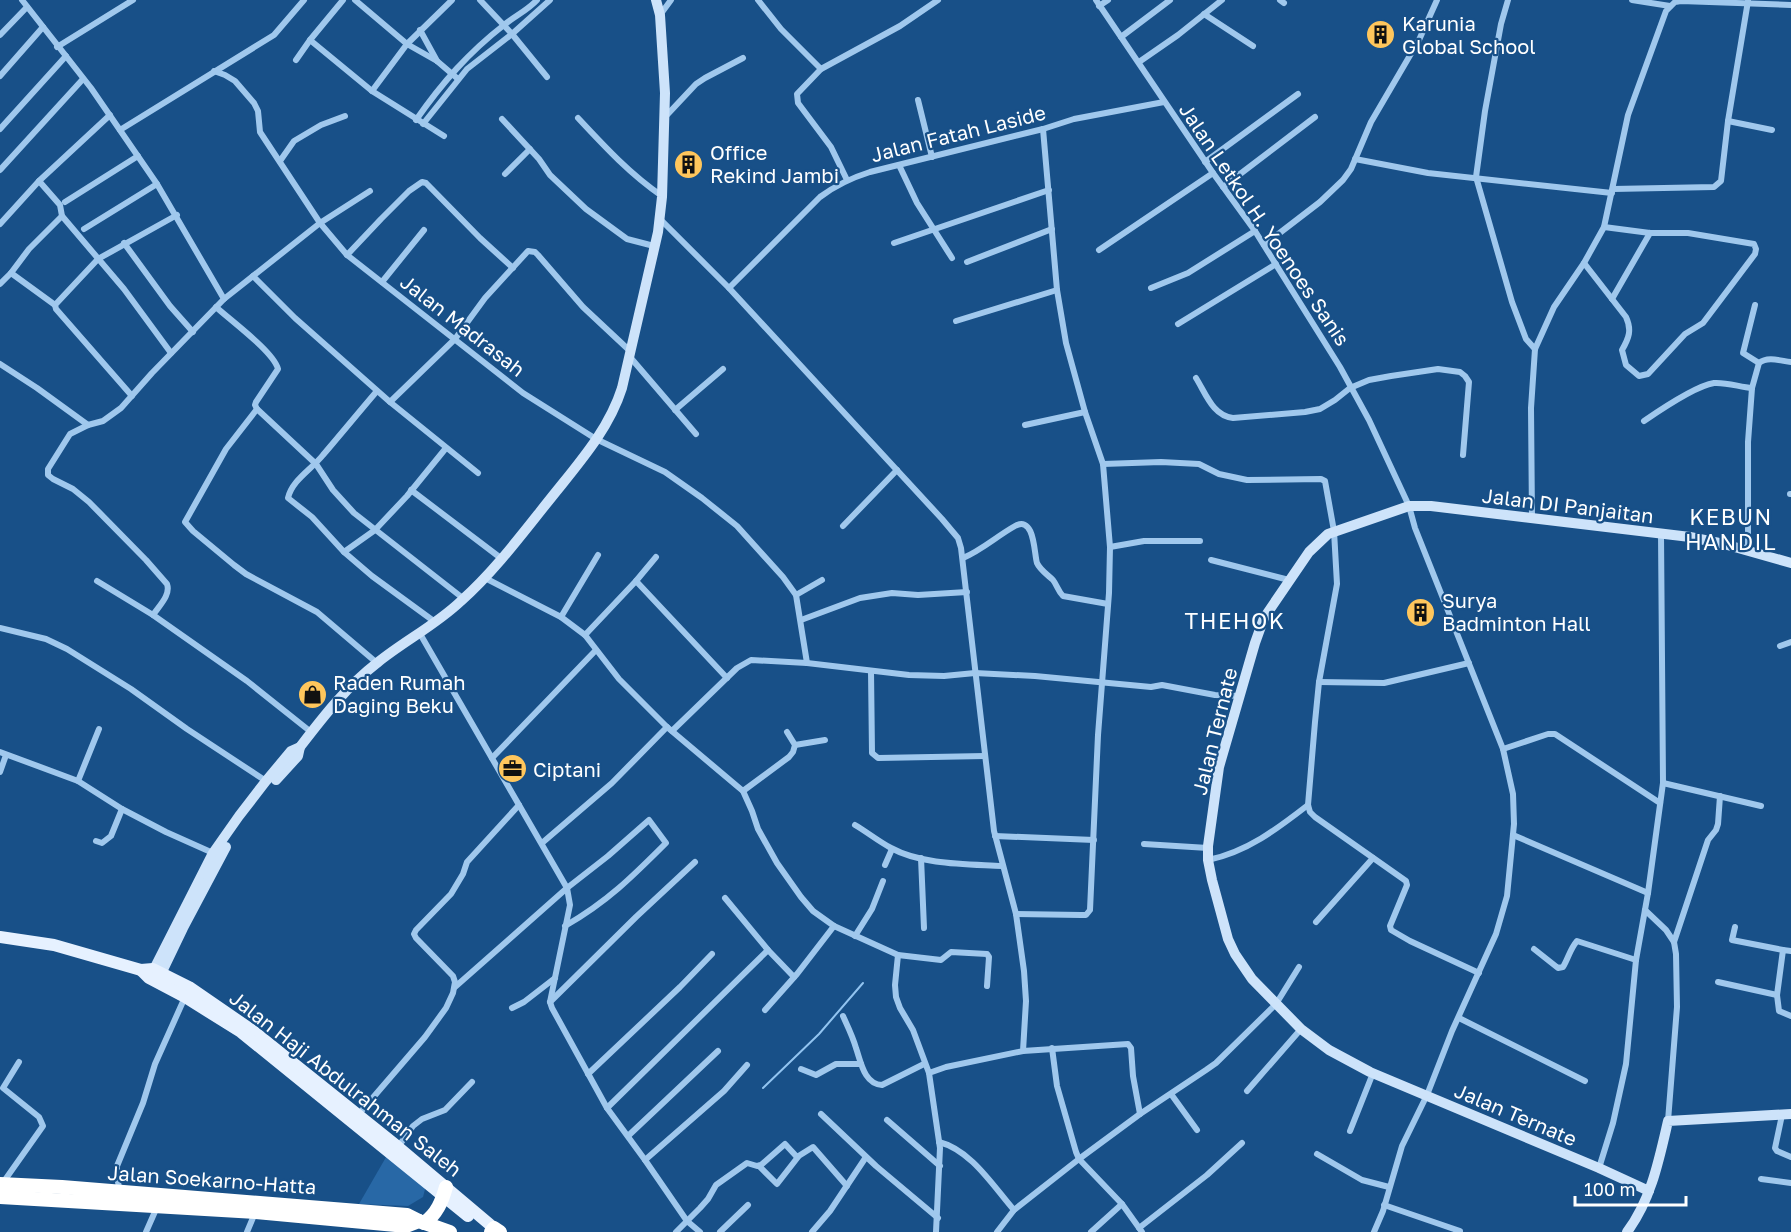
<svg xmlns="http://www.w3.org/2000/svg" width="1791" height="1232" font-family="'Golos Text',sans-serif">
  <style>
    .green { fill: #2868a6 }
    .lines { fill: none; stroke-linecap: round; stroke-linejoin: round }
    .stream { stroke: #92c4f0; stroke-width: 2 }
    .street { stroke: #a0c8ed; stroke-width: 6 }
    .secondary { stroke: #cde3fa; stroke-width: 10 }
    .primary { stroke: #e6f1ff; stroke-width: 12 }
    .highway { stroke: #fff; stroke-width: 14 }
    .labels { text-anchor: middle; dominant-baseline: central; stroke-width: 4.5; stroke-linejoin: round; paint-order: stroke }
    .poi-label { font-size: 20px; fill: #fff; stroke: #185088; text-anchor: start }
    .street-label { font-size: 20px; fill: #fff; stroke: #185088 }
    .quarter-label { font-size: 22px; letter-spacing: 1.5px; fill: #fff; stroke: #185088 }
  </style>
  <rect width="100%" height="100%" fill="#185088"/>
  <polygon class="green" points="389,1152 423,1182 425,1189 423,1197 408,1206 359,1204"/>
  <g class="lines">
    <polyline class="stream" points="763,1088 819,1034 863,983"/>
    <g class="street">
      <polyline points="22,0 91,88 157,184 224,299"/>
      <polyline points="355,0 407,44 437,61 458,79"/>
      <polyline points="480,0 512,34 547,77"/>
      <polyline points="758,0 781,29 821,69"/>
      <polyline points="1096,0 1213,173 1255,231 1340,367 1369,420 1409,506 1415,528 1503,749 1513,794 1514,824 1507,896 1496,934 1452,1031 1427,1095 1402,1146 1383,1211 1374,1232"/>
      <polyline points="1280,0 1284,3"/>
      <polyline points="1508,0 1501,24 1485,111 1476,177 1512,302 1526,339 1535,349"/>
      <polyline points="1632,0 1670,6"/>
      <polyline points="1099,6 1108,0"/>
      <polyline points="1204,14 1253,46"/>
      <polyline points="660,15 671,0"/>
      <polyline points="420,30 437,61"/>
      <polyline points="0,35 27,7"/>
      <polyline points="1121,37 1170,0"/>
      <polyline points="310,40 372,91 444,136"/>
      <polyline points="57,47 133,0"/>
      <polyline points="296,60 310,40 343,0"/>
      <polyline points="1139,62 1178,35 1222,0"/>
      <polyline points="214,71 225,75 235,81 254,103 258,111 260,132 320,223 347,255 523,393 596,439 665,472 702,498 737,526 783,577 796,595 807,663"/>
      <polyline points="0,76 43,27"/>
      <polyline points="372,91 407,44 452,0"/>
      <polyline points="918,100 932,157"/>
      <polyline points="666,116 696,84 705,78 743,58"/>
      <path d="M578,118c27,29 52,56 84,78"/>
      <polyline points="502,119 539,159 550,175 586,209 627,239 654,246"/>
      <path d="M416,120c26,-37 52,-67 88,-95 11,-9 24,-15 33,-25"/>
      <polyline points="1728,121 1772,130"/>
      <polyline points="423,124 467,69 512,34 550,0"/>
      <polyline points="0,129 66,56"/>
      <polyline points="120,130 274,35 304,0"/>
      <polyline points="1355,159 1428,173 1612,193"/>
      <polyline points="280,161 294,141 321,125 345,116"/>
      <polyline points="1205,162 1298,94"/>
      <polyline points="899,165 917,203 952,258"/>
      <polyline points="0,170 83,79"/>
      <polyline points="505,174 530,149"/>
      <polyline points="847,180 831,147 798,103 797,94 821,69 900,26 938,0"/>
      <polyline points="39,181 60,205 62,216 124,289 171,353"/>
      <polyline points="1223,187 1315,117"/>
      <polyline points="1613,189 1714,187 1721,181 1728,121 1748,1"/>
      <polyline points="65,202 138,156"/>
      <polyline points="660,219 729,288 942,519 958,538 961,548 994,831 1016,914 1024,971 1026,1001 1023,1051 946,1067 929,1073 940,1148 936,1232"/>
      <polyline points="0,224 39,181 110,115"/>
      <polyline points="84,229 157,184"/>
      <polyline points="124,243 170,306 193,332"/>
      <polyline points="894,243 1049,190"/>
      <polyline points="1264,245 1320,202 1343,180 1351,169 1371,122 1419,40 1437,0"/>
      <polyline points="1099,250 1213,173"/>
      <polyline points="347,255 381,219 409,191 422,182 426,183 480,238 513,268"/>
      <polyline points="967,262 1052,229"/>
      <path d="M1584,263l42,54c6,13 3,21 -4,33l4,15 13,11 9,-2 37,-40 18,-11 52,-69 1,-5 -2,-5 -66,-11h-38l-46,-6"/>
      <polyline points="253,276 295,318 390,402 455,339 485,298 528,251 535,252 538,255 583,307 630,351"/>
      <polyline points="382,282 424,230"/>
      <polyline points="0,284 11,273"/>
      <path d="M729,288l91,-91c16,-12 31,-19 50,-25l173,-43 31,-10 90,-17"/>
      <polyline points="1151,288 1188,273 1255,231"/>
      <polyline points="1612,299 1650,233"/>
      <polyline points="55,305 11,273 29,249 62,216"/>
      <polyline points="1755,305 1743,353 1759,363"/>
      <path d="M216,307c14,13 58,45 62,62l-22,33 -1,3 2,4 59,55 17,26 21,23 110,86"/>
      <polyline points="956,321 1057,290"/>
      <polyline points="1178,324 1276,264"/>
      <polyline points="630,357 696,434"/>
      <polyline points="0,364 37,388 88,425"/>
      <path d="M1196,378c10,16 17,38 37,40l72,-6 15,-3 15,-9 15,-12 19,-8 22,-4 47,-7 22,3 5,4 4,6 -6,73"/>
      <path d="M377,391c-18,21 -36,43 -54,64 -11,14 -31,25 -35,43l24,19 32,35 28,24 63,46"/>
      <polyline points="132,396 56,309 55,305 98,259 177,215"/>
      <polyline points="390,402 478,473"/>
      <polyline points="257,409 226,449 185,522 193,531 234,565 246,574 317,612 377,663"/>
      <polyline points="675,410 723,369"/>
      <path d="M1644,421c16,-11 51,-35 70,-38 12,-1 26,4 38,5"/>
      <polyline points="1025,425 1085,412"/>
      <polyline points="1103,464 1161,462 1199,464 1219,474 1247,480 1321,479 1325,481 1334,531 1337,584 1319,682 1315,722 1308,805 1310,812 1315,817 1406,881 1407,885 1390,926 1391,930 1410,941 1479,973"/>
      <polyline points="411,490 502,559"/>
      <polyline points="1790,494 1791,494"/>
      <polyline points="1532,519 1531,408 1535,349 1554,307 1584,263 1604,227 1628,115 1666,11 1675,2 1681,1 1791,5"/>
      <polyline points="843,526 897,470"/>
      <polyline points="1110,547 1144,541 1200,541"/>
      <path d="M1748,551v-109l4,-54 7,-25c9,-7 22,-2 32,-1"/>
      <polyline points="344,552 375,530 407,496 446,448"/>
      <path d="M963,558c19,-8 34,-22 52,-32 20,-11 19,28 22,37 3,7 11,12 16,17 4,5 5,11 10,16l45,8"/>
      <polyline points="1211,560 1289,580"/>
      <polyline points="485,578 561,617 585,635 619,679 667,727 737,786 743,791 752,811 758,829 777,863 801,897 813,911 834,926 898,955 941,960 951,952 987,954 989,957 987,986"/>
      <polyline points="97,581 153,615 247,681 311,732"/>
      <polyline points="636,581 727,678"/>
      <polyline points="796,595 822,580"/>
      <path d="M153,615c6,-9 18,-20 14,-31l-21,-24 -57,-58 -16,-13 -20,-10 -5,-4v-6l22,-35 18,-9 15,-4 18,-13 31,-35 72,-74 96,-76 50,-32"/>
      <polyline points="561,617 598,555"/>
      <polyline points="801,620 860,598 892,593 918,595 967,592"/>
      <polyline points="0,628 46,639 67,649 131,689 187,729 266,781"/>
      <polyline points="419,632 567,888 570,905 550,1002 552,1008 607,1108 645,1160 687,1221 700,1232"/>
      <polyline points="585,635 636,581 656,557"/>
      <polyline points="1780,646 1791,642"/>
      <polyline points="871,671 872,753 878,758 985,756"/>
      <polyline points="1319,682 1384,683 1469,663"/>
      <polyline points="672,731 737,668 751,660 807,663 909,675 944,676 975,673 1035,676 1151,687 1162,685 1215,695 1241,696"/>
      <polyline points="795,745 825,740"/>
      <polyline points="1503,749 1548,734 1555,734 1660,803"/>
      <polyline points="0,752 78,781 122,809 166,832 213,853"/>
      <polyline points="492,758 596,650"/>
      <polyline points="0,772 6,755"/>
      <polyline points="78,781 99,729"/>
      <polyline points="1663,783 1761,806"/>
      <polyline points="743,791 789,757 793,752 795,745 787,732"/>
      <path d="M855,825c12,7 23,16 36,23 31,17 76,16 111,18"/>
      <polyline points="1513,835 1648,893"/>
      <polyline points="995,836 1094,840"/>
      <polyline points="96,841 102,843 111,836 122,809"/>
      <polyline points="542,843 612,783 667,727"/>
      <polyline points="1144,844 1208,848"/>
      <polyline points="921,858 924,928"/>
      <path d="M1208,860c39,-8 69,-31 100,-55"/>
      <polyline points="885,865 892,849"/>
      <polyline points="725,898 768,950 794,977"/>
      <polyline points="1645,910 1666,930 1674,942 1676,954 1677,1007 1668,1121"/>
      <polyline points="1016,914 1081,915 1086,915 1090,910 1098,735 1109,593 1110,547 1103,464 1085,412 1066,343 1057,290 1043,129"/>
      <polyline points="1316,922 1373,858"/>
      <polyline points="1735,927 1732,940 1783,950"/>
      <polyline points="855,936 872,909 883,881"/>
      <polyline points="1674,942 1708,840 1716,830 1718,824 1720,796"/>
      <path d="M1534,949l24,19 5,-1c5,-8 7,-18 14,-26l59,19"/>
      <polyline points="1791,951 1783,950 1777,995 1779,1011 1791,1016"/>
      <polyline points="898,955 895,985 896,997 900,1008 913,1030 929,1073"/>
      <polyline points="1718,982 1777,995"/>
      <path d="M455,987l112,-99 41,-32 41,-36 17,23c-34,34 -59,59 -101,83"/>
      <polyline points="550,1002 636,917 695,862"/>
      <polyline points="512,1008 524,1002 555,978"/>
      <polyline points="765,1010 797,974 834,926"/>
      <path d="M843,1016c5,11 10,21 13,32 5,14 8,36 26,37l42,-21"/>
      <polyline points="1459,1018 1585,1081"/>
      <polyline points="1052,1048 1057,1086 1076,1152 1079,1159 1122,1204 1142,1232"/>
      <polyline points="1023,1051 1128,1044 1131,1048 1133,1076 1140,1114"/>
      <polyline points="801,1069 816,1075 836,1064 861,1064"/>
      <polyline points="588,1074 680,987 712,954"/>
      <polyline points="1247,1091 1301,1029"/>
      <polyline points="1171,1094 1197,1130"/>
      <polyline points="607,1108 768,950"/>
      <polyline points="821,1114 876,1166 938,1218"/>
      <polyline points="358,1115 425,1037 446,1008 453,993 455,982 453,976 416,938 414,934 416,930 451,894 463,874 467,862 519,805"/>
      <polyline points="1782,1115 1775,1148 1777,1151 1791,1157"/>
      <polyline points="887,1120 940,1166"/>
      <polyline points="1350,1131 1373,1073"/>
      <polyline points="628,1136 718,1051"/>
      <path d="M939,1142c32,8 54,44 75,68"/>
      <polyline points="398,1147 413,1126 422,1119 445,1110 472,1082"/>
      <polyline points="1317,1154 1362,1180 1389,1187"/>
      <polyline points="645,1160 724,1091 747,1065"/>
      <polyline points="759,1166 777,1184 798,1157"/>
      <polyline points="1599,1168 1613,1123 1626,1064 1636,960 1648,893 1663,783 1661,534"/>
      <polyline points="1761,1179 1791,1183"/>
      <polyline points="2,1184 43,1126 39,1117 3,1088 19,1062"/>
      <polyline points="120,1192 117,1177 117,1166 143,1103 155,1064 185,997"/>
      <polyline points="1384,1205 1460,1231"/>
      <polyline points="1139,1228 1207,1175 1242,1143"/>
      <polyline points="146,1232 157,1207"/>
      <polyline points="247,1232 255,1213"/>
      <polyline points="676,1232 700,1208 708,1199 716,1185 747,1163 757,1166 761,1165 785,1144 797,1157 813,1147 847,1186"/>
      <polyline points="720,1232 748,1205"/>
      <polyline points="812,1232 830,1211 866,1157"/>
      <polyline points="997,1232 1014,1210 1079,1159 1140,1114 1206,1070 1216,1063 1276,1004 1299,967"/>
      <polyline points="1091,1232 1122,1204"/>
    </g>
    <g class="secondary">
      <polyline points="276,780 298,756 300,747"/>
      <path d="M150,977l63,-124 26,-37 27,-35 25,-30 9,-4c23,-30 47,-61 77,-84 27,-22 59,-38 84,-62 37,-33 67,-75 98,-113 25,-31 51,-62 63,-100l36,-156 4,-35 3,-104 -5,-78 -4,-15"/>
      <polyline points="158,980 183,928 226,847"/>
      <polyline points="1649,1191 1599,1168 1370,1072 1329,1050 1301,1029 1252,979 1235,954 1228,939 1212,880 1208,860 1208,846 1219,767 1255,643 1264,618 1309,552 1328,534 1409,506 1431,506 1690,537 1724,544 1791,563"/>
      <path d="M1627,1232c24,-32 32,-72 41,-111l123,-7"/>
    </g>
    <g class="primary">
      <polyline points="0,937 54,945 141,970 153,969 189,987 253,1031 398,1147 494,1228"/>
      <polyline points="141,970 149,978 185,997 241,1032 468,1216"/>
    </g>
    <g class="highway">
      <polyline points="0,1184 62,1187 407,1215 419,1221 450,1232"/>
      <polyline points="0,1197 256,1212 406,1226 419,1221"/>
      <path d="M424,1223c13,-9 18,-22 22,-36"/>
      <polyline points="491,1232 494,1228 500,1232"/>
    </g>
  </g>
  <defs>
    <symbol id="building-disc" viewBox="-11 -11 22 22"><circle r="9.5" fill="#ffc65c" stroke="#185088"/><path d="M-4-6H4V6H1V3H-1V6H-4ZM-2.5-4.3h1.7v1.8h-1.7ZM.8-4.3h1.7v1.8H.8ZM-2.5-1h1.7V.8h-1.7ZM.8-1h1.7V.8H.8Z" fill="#111"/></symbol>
    <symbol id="shop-disc" viewBox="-11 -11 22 22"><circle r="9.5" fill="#ffc65c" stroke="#185088"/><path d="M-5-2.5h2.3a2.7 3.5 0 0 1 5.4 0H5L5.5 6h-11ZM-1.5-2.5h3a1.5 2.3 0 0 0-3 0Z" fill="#111"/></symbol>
    <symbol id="office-disc" viewBox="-11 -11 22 22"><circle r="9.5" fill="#ffc65c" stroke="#185088"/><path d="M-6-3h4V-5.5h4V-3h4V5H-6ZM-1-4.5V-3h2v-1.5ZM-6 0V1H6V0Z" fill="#111"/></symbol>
  </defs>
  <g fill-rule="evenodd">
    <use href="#building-disc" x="1364" y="18" width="33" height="33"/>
    <use href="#building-disc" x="672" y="148" width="33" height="33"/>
    <use href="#building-disc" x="1404" y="596" width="33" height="33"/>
    <use href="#shop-disc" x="296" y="678" width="33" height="33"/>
    <use href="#office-disc" x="496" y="752" width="33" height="33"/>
  </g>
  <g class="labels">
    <g class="poi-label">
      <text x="1402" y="23">Karunia<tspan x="1402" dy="23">Global School</tspan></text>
      <text x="710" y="152">Office<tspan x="710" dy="23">Rekind Jambi</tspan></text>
      <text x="1442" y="600">Surya<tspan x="1442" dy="23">Badminton Hall</tspan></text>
      <text x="333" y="682">Raden Rumah<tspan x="333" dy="23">Daging Beku</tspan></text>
      <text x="533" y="769">Ciptani</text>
    </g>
    <g class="street-label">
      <text transform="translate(958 133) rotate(-14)">Jalan Fatah Laside</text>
      <text transform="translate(1265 224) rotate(56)">Jalan Letkol H. Yoenoes Sanis</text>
      <text transform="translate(463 325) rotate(38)">Jalan Madrasah</text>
      <text transform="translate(1568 505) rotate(7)">Jalan DI Panjaitan</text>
      <text transform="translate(1214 731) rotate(-76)">Jalan Ternate</text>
      <text transform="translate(346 1083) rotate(38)">Jalan Haji Abdulrahman Saleh</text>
      <text transform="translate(1516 1114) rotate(23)">Jalan Ternate</text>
      <text transform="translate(212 1179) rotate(4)">Jalan Soekarno-Hatta</text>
    </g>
    <g class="quarter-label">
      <text x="1731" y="516">KEBUN<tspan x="1731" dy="25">HANDIL</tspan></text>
      <text x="1235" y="620">THEHOK</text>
    </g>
  </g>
  <path d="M1575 1196v9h111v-9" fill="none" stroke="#ffffff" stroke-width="3"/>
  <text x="1584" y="1196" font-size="18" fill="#ffffff" stroke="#185088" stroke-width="4.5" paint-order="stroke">100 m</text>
</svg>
